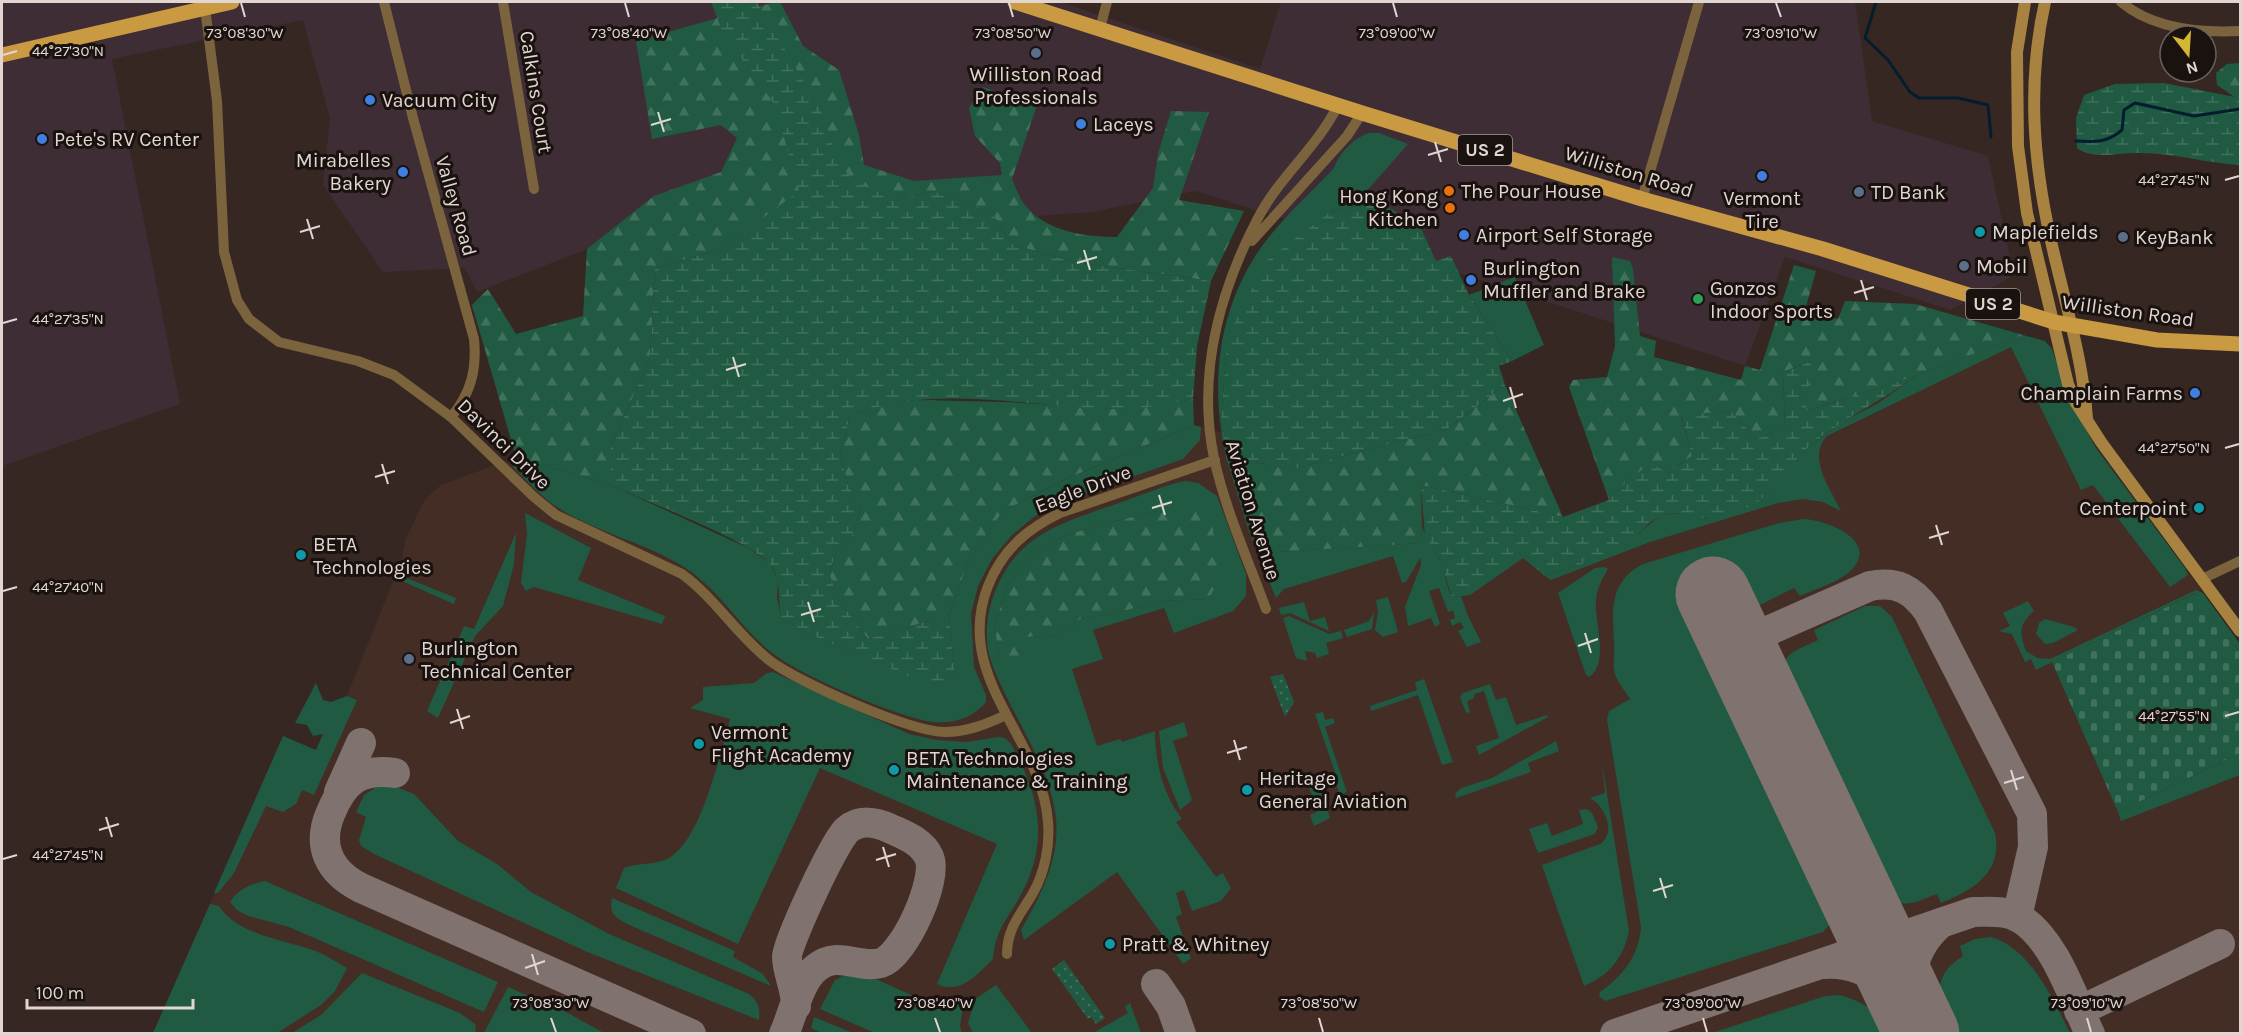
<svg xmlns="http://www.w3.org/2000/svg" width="2242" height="1035" font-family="Karla,sans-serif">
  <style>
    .commercial { fill: #3f2d35 }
    .built { fill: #432d25 }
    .grass { fill: #205a43; fill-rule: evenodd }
    .forest { fill: url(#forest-firs) }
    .wetland { fill: url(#wetland-marsh) }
    .cemetery { fill: url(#cemetery-stones) }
    .garden { fill: url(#garden-dots) }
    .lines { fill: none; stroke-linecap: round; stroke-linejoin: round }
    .stream { stroke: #031d2f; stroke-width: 3 }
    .taxiway { stroke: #80726e; stroke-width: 30 }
    .runway { stroke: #80726e; stroke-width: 75 }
    .street { stroke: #7b643d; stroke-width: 10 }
    .secondary { stroke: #a78241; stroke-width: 12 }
    .primary { stroke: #c99a42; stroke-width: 15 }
    .ticks { fill: none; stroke: #e1d6d2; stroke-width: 2 }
    .service-dot { fill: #5c6f8a; stroke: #19120f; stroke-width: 2 }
    .shop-dot { fill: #3f7fe0; stroke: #19120f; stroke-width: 2 }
    .food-dot { fill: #e8710a; stroke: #19120f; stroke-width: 2 }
    .culture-dot { fill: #0f9aa8; stroke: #19120f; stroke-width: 2 }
    .leisure-dot { fill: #2e9e5b; stroke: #19120f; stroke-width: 2 }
    .labels { text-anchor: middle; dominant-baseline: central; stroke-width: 6; stroke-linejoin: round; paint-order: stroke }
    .shield { fill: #19120f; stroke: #a59b98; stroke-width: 1.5 }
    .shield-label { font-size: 18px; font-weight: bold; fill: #e1d6d2 }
    .poi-label { font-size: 20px; fill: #e1d6d2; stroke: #19120f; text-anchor: start }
    .street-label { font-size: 20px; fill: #e1d6d2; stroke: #19120f }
    .ticks-label { font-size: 15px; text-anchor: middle; fill: #e1d6d2; stroke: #19120f; stroke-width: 6; stroke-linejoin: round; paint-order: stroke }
  </style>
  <defs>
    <pattern id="forest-firs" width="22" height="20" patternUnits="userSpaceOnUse" patternTransform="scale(1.5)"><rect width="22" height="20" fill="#205a43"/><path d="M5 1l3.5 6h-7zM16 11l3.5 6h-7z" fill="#40715d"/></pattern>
    <pattern id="wetland-marsh" width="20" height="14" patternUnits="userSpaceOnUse" patternTransform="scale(1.5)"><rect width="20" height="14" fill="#205a43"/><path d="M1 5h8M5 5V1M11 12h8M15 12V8" fill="none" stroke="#40715d"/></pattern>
    <pattern id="cemetery-stones" width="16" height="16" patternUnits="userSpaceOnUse" patternTransform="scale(1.5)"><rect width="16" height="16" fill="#205a43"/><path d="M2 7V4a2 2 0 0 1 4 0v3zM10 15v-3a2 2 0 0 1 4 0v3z" fill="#40715d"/></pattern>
    <pattern id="garden-dots" width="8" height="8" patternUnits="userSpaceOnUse" patternTransform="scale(1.5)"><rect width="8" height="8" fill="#205a43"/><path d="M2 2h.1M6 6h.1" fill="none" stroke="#40715d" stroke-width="1.8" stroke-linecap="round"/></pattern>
  </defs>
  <rect width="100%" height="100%" fill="#372722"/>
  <polygon class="commercial" points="2,2 1060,2 1260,69 1281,2 1855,2 1872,121 1988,156 2014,275 1951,310 1785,257 1745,366 1456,272 1195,191 1092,212 587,249 477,292 465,268 383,272 323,185 330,118 303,20 112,59 180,404 2,466"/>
  <polygon class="built" points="2023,335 2045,341 2052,349 2070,401 2096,448 2202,591 2196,593 2118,812 2240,753 2240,1033 153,1034 283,736 316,751 337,704 347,696 402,559 406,538 425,499 441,485 516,457 611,486 748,548 1003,511 1194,425 1456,494 1563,517 1779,435 1939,342"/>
  <g class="grass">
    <path d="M1369,133h10l29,11 -42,48 10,9 -46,11 -104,142 -5,67 5,36c-16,-71 -9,-146 34,-208 20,-29 50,-55 74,-81 5,-15 20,-30 35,-35z"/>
    <polygon points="1515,277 1544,345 1512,361 1469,295"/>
    <path d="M2023,335l22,6 7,8 18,52 26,47 89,120 3,7 -18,12 -77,-102 -12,5 -70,-143 -184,89c-20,22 3,52 14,75l-18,-9 -20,-3 -25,4 -128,39 -99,38 -6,-4 31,-10 52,-24 33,-27 28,-2 18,6 65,-30 16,-23 22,-20 32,-24 35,-18 39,-28z"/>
    <path d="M1194,425l7,2 -1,13 -17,19 -113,40 -35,17 -23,19 -20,24 -14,27 -7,28 3,53 12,28v7c-13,16 -32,22 -53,20 -36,-5 -134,-47 -162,-70 -31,-25 -50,-60 -84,-83 -39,-26 -87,-35 -127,-60 -18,-11 -32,-27 -47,-42l3,-10 95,28 137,63 22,15 8,17 -1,18 4,20 28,16 128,53 18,-12 -6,-60 20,-56 34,-48 63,-32z"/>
    <path d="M1185,481l13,2 19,13 29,78v22l-13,15 -59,22 -10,-25 -71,22 10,29 -31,10 25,77 23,-7 2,3 33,-11c0,31 8,63 27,88l-6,3 40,55 7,-4 8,15 -10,13 -29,10 -8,-21 -8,3 6,21 -6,3 15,41 -8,6 -66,-92 -93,68 -3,-10c19,-34 39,-70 35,-111 -4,-51 -48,-109 -65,-158 -6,-16 -5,-39 -1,-54 20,-70 65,-82 126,-103 23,-8 46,-18 69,-23zM1159,510l50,89 -50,2 -39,11 -40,7 -22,16 -33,2 -25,23 -6,-35 15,-42 29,-32 30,-17z"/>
    <polygon points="525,513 591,548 578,580 665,616 662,624 534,587 526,591 521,583 527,534"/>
    <path d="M1803,519c21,0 74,20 51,48 -12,15 -37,21 -54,29l-6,-8 -42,21 -13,-28 -52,26 144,303v13l-8,9 -218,69 -6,-5 1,-4c23,-16 39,-37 41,-65l-34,-207 2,-9 21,-12c-5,-8 -15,-20 -16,-29 -1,-9 1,-19 0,-29 -2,-33 -4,-60 29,-77l136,-41z"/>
    <path d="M1422,526c3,12 11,19 16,30 7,13 7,28 14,41l9,-1 7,20 13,26 -14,5 -9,-16 6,-3 -4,-6 -8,4 -2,-6 5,-2 -2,-7 -5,1 -9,-24 -10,3 11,33 -5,3 -4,-9 -23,8 -3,-19 16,-42 -1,-7 -14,24 -4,1 -9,-27 -109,33 -8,9 -27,-66 11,21 162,-10z"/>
    <polygon points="516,533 514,564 503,606 475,636 438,718 427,711 464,626 474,629"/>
    <path d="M1605,567l3,2c-6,10 -11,19 -12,31 -2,21 14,64 -7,77l-3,-2 -28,-82 37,-25z"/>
    <polygon points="404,577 456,598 454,604 404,582"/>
    <path d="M2196,590l7,3 37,51v9l-45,-60 -159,77 -5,-11 -6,3 -13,-28 -13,-3 11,-5 -7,-13 25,-12 6,10c-15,13 -15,22 -8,40l11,7 13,1z"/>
    <polygon points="1388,597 1398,632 1383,637 1375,630 1378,612 1376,600"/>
    <polygon points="1304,602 1310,621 1325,617 1329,631 1290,613 1281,615 1279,608"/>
    <path d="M1865,606h15l12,11 103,216c8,40 -22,57 -54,70l-4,-9c-15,5 -34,17 -46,3l-108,-225c-2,-20 20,-24 35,-32l-4,-10z"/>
    <polygon points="1374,612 1372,629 1347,637 1344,630 1369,621"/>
    <polygon points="1289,616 1329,634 1341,631 1343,638 1326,643 1329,654 1317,658 1315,653 1305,651 1307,661 1296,658 1283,618"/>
    <polygon points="2045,619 2074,627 2078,630 2053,643 2045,644 2036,634 2039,623"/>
    <path d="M773,672l136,62 28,6 30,2 31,-5 7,1 6,6c30,53 39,101 7,156 -14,24 -22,30 -25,59 -16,16 -33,36 -56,25l60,-140 -177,-76 -82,176 -122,-56 8,-20c15,-6 30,-2 45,-10 32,-18 51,-103 61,-139l-40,-11 13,-8v-13l51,-4 13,-10z"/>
    <polygon points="1424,679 1453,762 1442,765 1418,695 1371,711 1370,706 1417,690 1415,682"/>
    <polygon points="316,683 323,700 331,702 347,696 357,700 314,795 302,790 296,804 283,812 266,806 234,873 218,893 214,893 283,736 316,750 323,734 313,736 307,725 295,723"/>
    <polygon points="1490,684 1496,700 1506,697 1516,725 1547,715 1548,717 1479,755 1476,746 1499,738 1484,691 1474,694 1474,698 1467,701 1470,712 1466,713 1460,697 1463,693"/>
    <polygon points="1323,712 1325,720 1333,718 1335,723 1325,727 1347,792 1340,795 1334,777 1336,775 1315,714"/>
    <polygon points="1184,722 1188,736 1173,741 1192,800 1180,810 1163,768 1159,731"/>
    <polygon points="1556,741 1559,751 1528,763 1531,772 1456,798 1455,794 1461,788 1492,778"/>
    <polygon points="2240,753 2240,775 2121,821 2118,812"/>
    <path d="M1602,763l27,168c-6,27 -19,44 -45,55l-42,-121 58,-21c17,-11 5,-38 -10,-46l15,-5z"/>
    <polygon points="1322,781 1328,798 1314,802 1309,787"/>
    <path d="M384,782l30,12 44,47 39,23 34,28 78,42 140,60c10,8 11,14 10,26l-174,-69 -211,-97 -13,-8 -2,-6 7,-23 -10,-5 8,-17z"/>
    <polygon points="1326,804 1330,818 1314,826 1310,815 1317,812 1316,807"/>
    <polygon points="1587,809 1592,813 1598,827 1595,834 1538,853 1529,829 1547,823 1552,836 1583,824 1579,810"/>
    <path d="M265,881l233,101 -14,30 -195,-85 -41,-11 -11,-6 -7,-8c8,-13 21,-18 35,-21z"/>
    <path d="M612,898l123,53 -2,6 30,17 8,12 -144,-62c-13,-7 -18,-11 -15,-26z"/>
    <path d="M210,904l9,2c21,31 66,33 99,46 10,4 20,11 29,16l-12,23 -14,14 -44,28h-124z"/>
    <path d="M1991,937c38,10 63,63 79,96h-116c-15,-31 -26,-55 9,-77l-3,-10 15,-7z"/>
    <polygon points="362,973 460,1013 476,1025 475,1033 292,1033 321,1015"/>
    <polygon points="849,973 867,975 929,1003 931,1000 964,1001 960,1026 962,1033 875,1033 820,1009 835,980"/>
    <polygon points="996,985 1032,1033 973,1033 968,1023 975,999"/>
    <polygon points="508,987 568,1013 604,1033 484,1033"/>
    <path d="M1839,995c22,5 41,17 51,38h-178l113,-37z"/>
    <polygon points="1130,1003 1141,1033 1093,1033 1128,1013 1125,1007"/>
    <polygon points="814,1017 853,1033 822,1033 811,1028"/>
  </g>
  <g class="forest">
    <path d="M775,2h5l23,44 36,24 20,65 5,30 50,16 88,-6 -2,-12 -25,-27 -6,-28 14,-21 54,18 -25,74c3,7 7,18 12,25 22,28 61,33 93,33l36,-49 5,-34 13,-43 38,1 -30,88 65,11 -33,70 -136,-19 -62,-17 -22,-33 -58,-21 -37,10 -97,-9 -78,57 -66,19 -5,90 -39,88v39l-95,-28 -44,-152 16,-16 28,45 67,-18 4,-67 67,-53 67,-24 16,-34 -16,-13 -69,14 -16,-98z"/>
    <polygon points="2240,63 2240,98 2236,98 2217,85 2216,73 2227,64"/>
    <polygon points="1612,257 1630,261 1633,269 1640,336 1656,341 1654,357 1741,380 1745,366 1760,370 1794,265 1816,271 1805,310 1838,319 1845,301 1915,304 2023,335 1916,376 1806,411 1810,361 1783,372 1785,427 1757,439 1731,411 1681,416 1692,456 1667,473 1629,479 1609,500 1569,387 1573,380 1607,377 1615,346"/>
    <polygon points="1505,385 1563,517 1421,485 1422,543 1260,553 1249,532 1226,457 1293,469 1447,429"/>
    <polygon points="1193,399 1194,425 1066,479 1003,511 969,559 949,615 868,639 838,599 829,573 836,552 853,534 861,508 848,485 840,453 850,416 879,405 914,400 1006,402 1118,409"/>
    <polygon points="1198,506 1211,517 1220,577 1209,599 1159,601 1120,612 1080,619 1058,635 1026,637 1019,656 1000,660 994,625 1009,583 1038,551 1068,534 1159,510"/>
  </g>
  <g class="wetland">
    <path d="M711,2h46l65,111 18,53 15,15 41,20 37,-10 58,21 22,33 62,17 136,19 -14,65 -4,53c-25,5 -51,10 -77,10 -87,-1 -183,-27 -266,7l-10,37 8,32 13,23 -8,26 -17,18 -7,21 9,26 30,40 81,-24 6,60 -18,13 -128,-54 -28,-16c-3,-17 1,-40 -11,-54 -18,-22 -127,-64 -159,-79v-39l39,-88 5,-90 66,-19 78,-58 -24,-86 -52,-72z"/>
    <path d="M2164,83l76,15v67c-35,-2 -69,-13 -105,-12 -19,0 -42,7 -58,-5l-1,-30 8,-23 31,-11z"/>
    <polygon points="1376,201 1419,224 1436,261 1451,256 1469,295 1512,361 1499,366 1505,385 1447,429 1293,469 1226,457 1221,421 1226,354 1234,324 1267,260 1330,212"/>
    <path d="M1811,361l-5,50 110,-35c-35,25 -74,43 -106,70 -22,18 -36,48 -61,61 -9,5 -34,13 -44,11 -14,-2 -29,-8 -44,-2 -13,5 -21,18 -32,26 -23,16 -57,25 -84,34l-22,-18 -53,37 -18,2 -13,-40 -14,-21 -4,-51 142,32 46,-17 20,-21 22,-16 16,10 25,-17 -11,-41 50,-4 26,28 28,-12 -2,-55z"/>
  </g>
  <polygon class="cemetery" points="2196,593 2240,653 2240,753 2118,812 2052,662"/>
  <g class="garden">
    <polygon points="1283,674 1294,702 1285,717 1270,677"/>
    <polygon points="1064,960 1105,1018 1096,1024 1091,1017 1088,1019 1052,969"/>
  </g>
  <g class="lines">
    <g class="stream">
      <polyline points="1876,2 1865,38 1888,60 1910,92 1919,98 1958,98 1988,105 1991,137"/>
      <path d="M2076,141c18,1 31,2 46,-11l2,-20 11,-7 59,13 46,-7"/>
    </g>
    <g class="taxiway">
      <path d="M1761,696c-9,-24 -16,-41 2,-63l107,-47c27,-5 42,3 58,25l104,203 1,33 -16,70"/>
      <path d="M395,773c-35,-5 -51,8 -64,39 -15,34 -2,60 30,76l330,146"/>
      <polyline points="339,792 361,743"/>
      <path d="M1851,885c16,24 22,48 55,50"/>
      <path d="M1825,964c47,-3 75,31 95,70"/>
      <polyline points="1156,984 1171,1006 1181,1034"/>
      <polyline points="2079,1011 2220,944"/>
      <path d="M1919,1020c-13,-38 -9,-70 22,-97"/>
      <path d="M784,1034c9,-20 15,-52 32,-66 22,-18 41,1 65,-5 23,-7 58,-84 48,-106 -7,-16 -25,-22 -40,-29 -13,-6 -30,-9 -42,2 -11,8 -60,113 -60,127 0,15 9,31 9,49"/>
      <path d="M1615,1034l358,-122c14,0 32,-2 45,5 36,20 55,81 72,117"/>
    </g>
    <polyline class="runway" points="1713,594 1922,1034"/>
    <g class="street">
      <path d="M384,2l29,116 61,221c3,30 -3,55 -23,78"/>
      <polyline points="503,2 534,189"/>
      <path d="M2121,2c32,27 79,31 119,29"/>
      <path d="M205,8l12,93 7,151 13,48 12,19 30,23 79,19 36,14 57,42 83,80 22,18 126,59c33,24 55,61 87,86 28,22 142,72 176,72 22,0 42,-8 61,-17"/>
      <polyline points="1100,28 1107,2"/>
      <polyline points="1642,199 1699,2"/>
      <polyline points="1252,241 1347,136 1362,113"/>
      <polyline points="2202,579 2240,561"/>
      <path d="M1266,609c-18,-49 -41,-100 -52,-151 -17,-82 5,-165 43,-238 21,-42 60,-72 81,-115"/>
      <path d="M1007,954c0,-26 14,-40 26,-61 12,-21 17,-48 15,-71 -6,-85 -96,-144 -60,-236 14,-36 39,-57 72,-73l155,-53"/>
    </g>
    <g class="secondary">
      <polyline points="2025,2 2017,52 2018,146 2027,213 2068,384 2076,403 2101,442 2240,631"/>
      <path d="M2045,2c-18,80 -12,159 6,239 13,59 32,117 36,178"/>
    </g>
    <g class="primary">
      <polyline points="1015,2 1362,113 1642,199 1823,249 2054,322 2157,340 2240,344"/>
      <polyline points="2,55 232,2"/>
    </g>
  </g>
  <path class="ticks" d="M241,3l4,14M625,3l4,14M1009,3l4,14M1393,3l4,14M1776,3l5,14M3,55l14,-4M658,112l6,20M651,125l20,-6M1435,142l6,20M1428,155l20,-6M2225,180l14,-4M307,219l6,20M300,232l20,-6M1084,250l6,20M1077,263l20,-6M1861,280l6,20M1854,293l20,-6M3,323l14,-4M733,357l6,20M726,370l20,-6M1510,387l6,21M1503,401l20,-7M2225,448l14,-4M382,464l6,20M375,477l20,-6M1159,495l6,20M1152,508l20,-6M1936,525l6,20M1929,538l20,-6M3,591l14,-4M808,602l6,20M801,615l20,-6M1585,633l6,20M1578,646l20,-7M457,709l6,20M2225,716l14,-4M450,723l20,-7M1234,740l6,20M1227,753l20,-6M2011,770l6,20M2004,783l20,-6M106,817l6,20M99,830l20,-6M883,847l6,20M3,859l14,-4M876,860l20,-6M1660,878l6,20M1653,891l20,-6M532,954l6,21M525,968l20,-7M551,1018l5,14M935,1018l5,14M1319,1018l4,14M1703,1018l4,14M2087,1018l4,14"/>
  <g class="service-dot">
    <circle cx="1036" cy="53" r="6"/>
    <circle cx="1859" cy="192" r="6"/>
    <circle cx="2123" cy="237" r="6"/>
    <circle cx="1964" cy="266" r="6"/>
    <circle cx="409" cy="659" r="6"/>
  </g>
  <g class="shop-dot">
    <circle cx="370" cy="100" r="6"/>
    <circle cx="1081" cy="124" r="6"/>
    <circle cx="42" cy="139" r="6"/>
    <circle cx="403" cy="172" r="6"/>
    <circle cx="1762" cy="176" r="6"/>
    <circle cx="1464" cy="235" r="6"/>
    <circle cx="1471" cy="280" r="6"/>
    <circle cx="2195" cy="393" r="6"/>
  </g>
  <g class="food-dot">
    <circle cx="1449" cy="191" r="6"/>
    <circle cx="1450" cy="208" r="6"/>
  </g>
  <g class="culture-dot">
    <circle cx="1980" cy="232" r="6"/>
    <circle cx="2199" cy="508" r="6"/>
    <circle cx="301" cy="555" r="6"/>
    <circle cx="699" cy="744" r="6"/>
    <circle cx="894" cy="770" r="6"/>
    <circle cx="1247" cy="790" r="6"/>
    <circle cx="1110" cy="944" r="6"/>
  </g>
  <circle class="leisure-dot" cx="1698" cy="299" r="6"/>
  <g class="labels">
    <g class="shield">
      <rect x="1458" y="135" width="54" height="30" rx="4.5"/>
      <rect x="1966" y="289" width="54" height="30" rx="4.5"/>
    </g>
    <g class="shield-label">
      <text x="1485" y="150">US 2</text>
      <text x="1993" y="304">US 2</text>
    </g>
    <g class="poi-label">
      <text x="1036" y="74" text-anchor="middle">Williston Road<tspan x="1036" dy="23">Professionals</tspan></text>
      <text x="382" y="100">Vacuum City</text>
      <text x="1093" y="124">Laceys</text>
      <text x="54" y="139">Pete's RV Center</text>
      <text x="391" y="160" text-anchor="end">Mirabelles<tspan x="391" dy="23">Bakery</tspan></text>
      <text x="1461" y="191">The Pour House</text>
      <text x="1871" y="192">TD Bank</text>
      <text x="1438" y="196" text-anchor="end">Hong Kong<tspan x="1438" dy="23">Kitchen</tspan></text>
      <text x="1762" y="198" text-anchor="middle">Vermont<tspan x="1762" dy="23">Tire</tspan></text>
      <text x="1992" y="232">Maplefields</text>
      <text x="1476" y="235">Airport Self Storage</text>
      <text x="2135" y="237">KeyBank</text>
      <text x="1976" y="266">Mobil</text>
      <text x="1483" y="268">Burlington<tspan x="1483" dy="23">Muffler and Brake</tspan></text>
      <text x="1710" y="288">Gonzos<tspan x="1710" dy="23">Indoor Sports</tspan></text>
      <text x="2183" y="393" text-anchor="end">Champlain Farms</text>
      <text x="2187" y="508" text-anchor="end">Centerpoint</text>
      <text x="313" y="544">BETA<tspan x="313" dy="23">Technologies</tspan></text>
      <text x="421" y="648">Burlington<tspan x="421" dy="23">Technical Center</tspan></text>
      <text x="711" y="732">Vermont<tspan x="711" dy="23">Flight Academy</tspan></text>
      <text x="906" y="758">BETA Technologies<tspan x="906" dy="23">Maintenance &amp; Training</tspan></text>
      <text x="1259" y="778">Heritage<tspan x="1259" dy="23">General Aviation</tspan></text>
      <text x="1122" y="944">Pratt &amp; Whitney</text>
    </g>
    <g class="street-label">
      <text transform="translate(536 92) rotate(81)">Calkins Court</text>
      <text transform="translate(1629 172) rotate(17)">Williston Road</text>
      <text transform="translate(456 206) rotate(74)">Valley Road</text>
      <text transform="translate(2128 311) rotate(8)">Williston Road</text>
      <text transform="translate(504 444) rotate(44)">Davinci Drive</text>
      <text transform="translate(1083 489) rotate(-21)">Eagle Drive</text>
      <text transform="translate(1253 510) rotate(73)">Aviation Avenue</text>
    </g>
  </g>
  <g class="ticks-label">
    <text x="245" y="38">73°08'30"W</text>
    <text x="629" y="38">73°08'40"W</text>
    <text x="1013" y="38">73°08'50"W</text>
    <text x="1397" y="38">73°09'00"W</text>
    <text x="1781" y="38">73°09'10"W</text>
    <text x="68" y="56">44°27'30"N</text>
    <text x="2174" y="185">44°27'45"N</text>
    <text x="68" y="324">44°27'35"N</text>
    <text x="2174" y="453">44°27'50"N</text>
    <text x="68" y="592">44°27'40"N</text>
    <text x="2174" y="721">44°27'55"N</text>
    <text x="68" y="860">44°27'45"N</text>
    <text x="551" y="1008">73°08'30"W</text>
    <text x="935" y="1008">73°08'40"W</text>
    <text x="1319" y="1008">73°08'50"W</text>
    <text x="1703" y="1008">73°09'00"W</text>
    <text x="2087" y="1008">73°09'10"W</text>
  </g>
  <rect width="2242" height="1035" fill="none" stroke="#e1d6d2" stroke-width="6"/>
  <g transform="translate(2188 54) rotate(163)"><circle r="28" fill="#19120f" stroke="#69605d" stroke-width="1.5"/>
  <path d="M0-4.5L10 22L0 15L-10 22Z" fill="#d4b635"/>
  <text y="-9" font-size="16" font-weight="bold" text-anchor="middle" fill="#e1d6d2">N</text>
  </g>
  <path d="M27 999v9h166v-9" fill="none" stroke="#e1d6d2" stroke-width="3"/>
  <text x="36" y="999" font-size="18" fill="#e1d6d2" stroke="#19120f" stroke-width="4.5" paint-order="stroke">100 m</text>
</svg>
